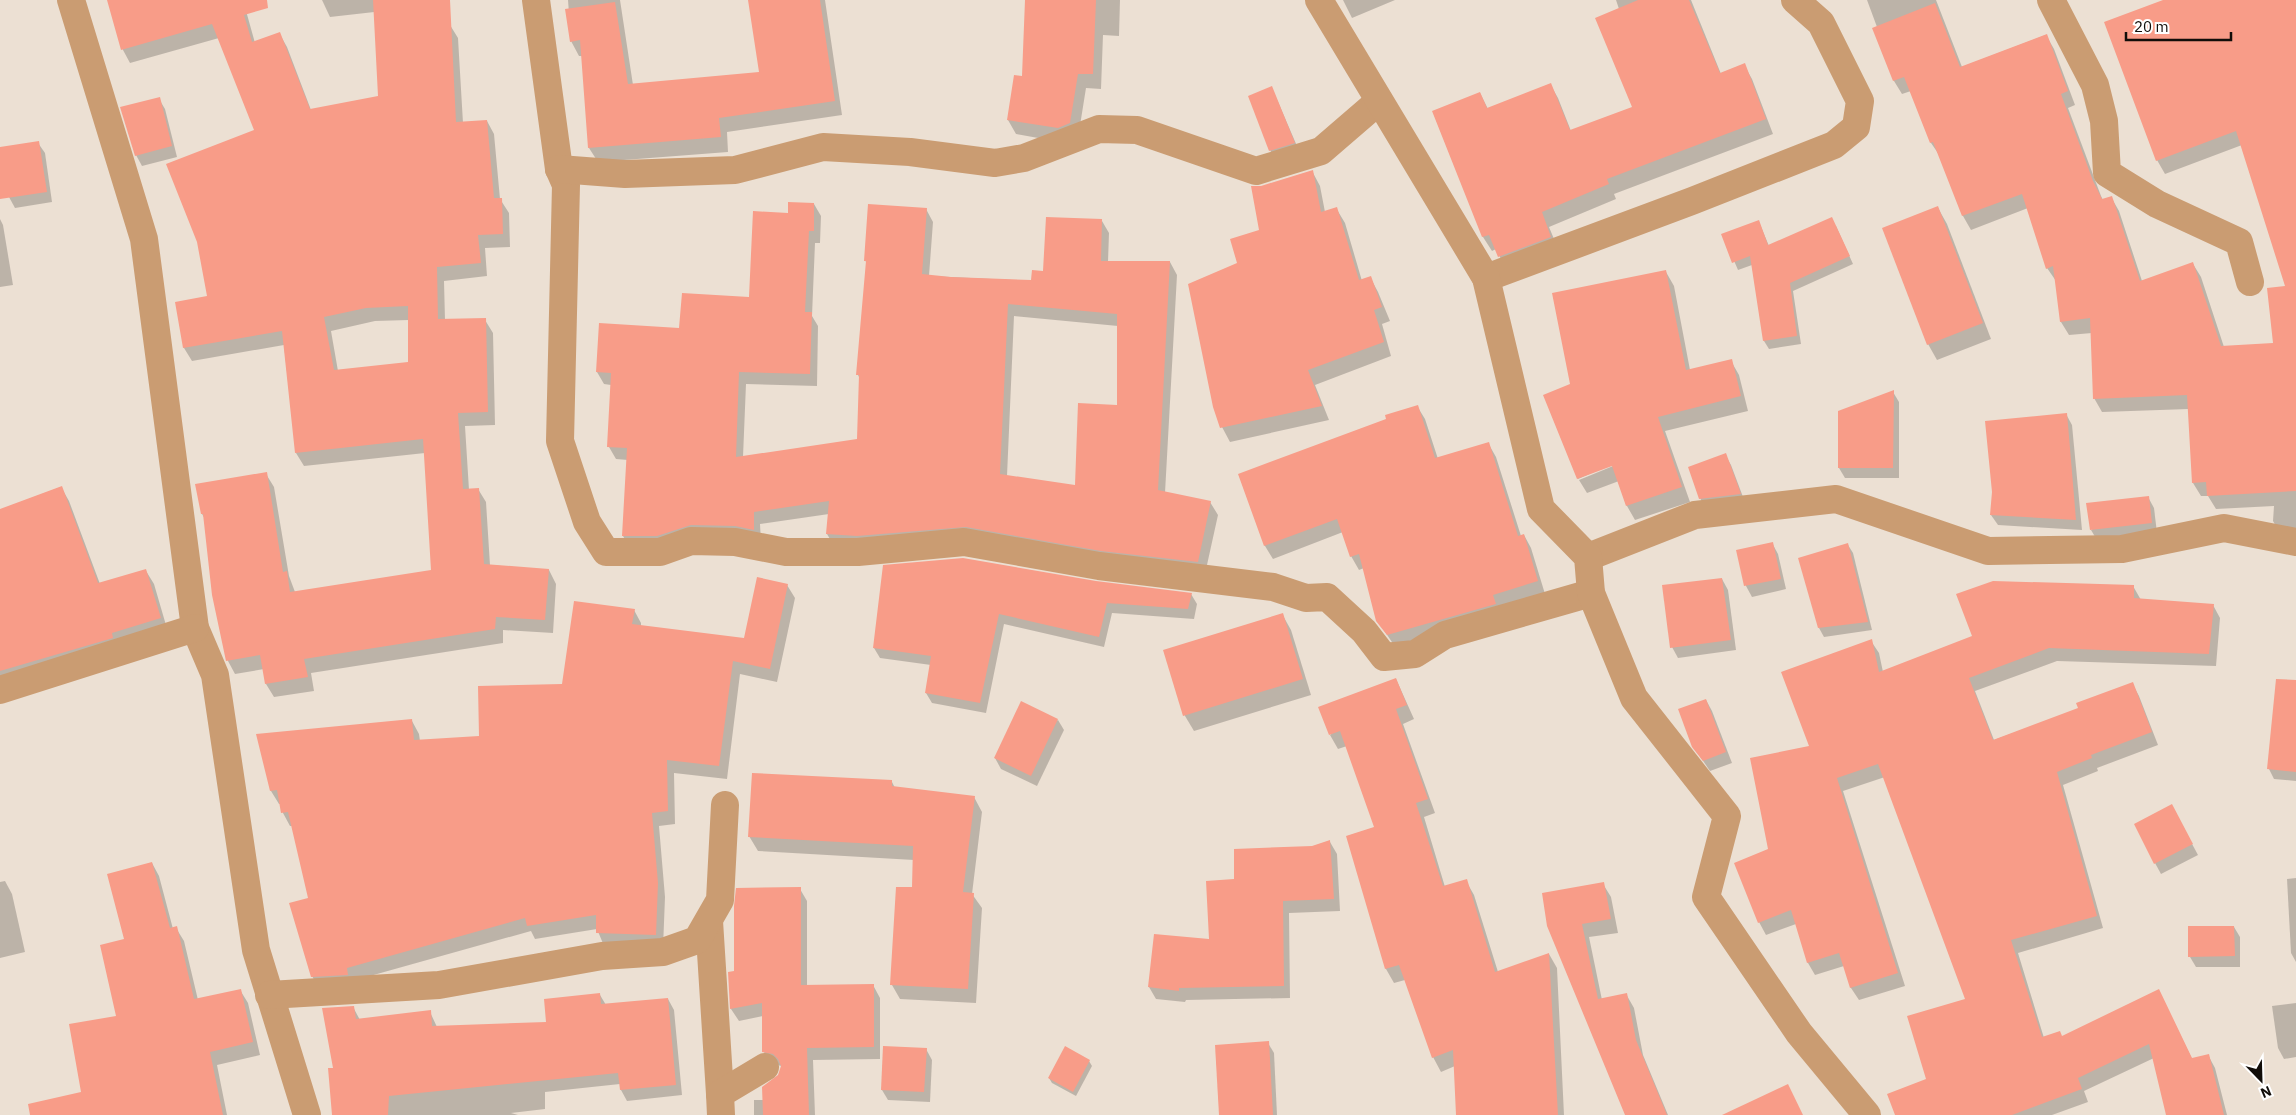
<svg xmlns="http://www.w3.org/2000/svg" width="2296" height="1115" font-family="'IBM Plex Sans',sans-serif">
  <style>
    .shadow { fill: #0003; fill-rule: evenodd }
    .building { fill: #f89c88; fill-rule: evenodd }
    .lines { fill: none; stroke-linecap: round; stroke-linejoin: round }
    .minor { stroke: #ca9c72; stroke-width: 28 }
    .tertiary { stroke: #ca9c72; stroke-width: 28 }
  </style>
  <rect width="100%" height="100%" fill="#ece0d3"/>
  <g class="shadow">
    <path d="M108,0h135l12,43 24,-10 8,14 24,63 69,-13 70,-72 8,13 5,85 24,-2 7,13 6,65 9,14 1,34 -25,1 2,28 -43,5 1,39h40l8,13 2,92 -30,1 4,64 9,-1 8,13 4,63 59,5 7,14 -3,49 -50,-3v13l-192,30 3,18 -40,6 -8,-13 -2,-15 -29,5 -7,-13 -15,-66 -8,-76 -3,-5 64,-40 8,13 15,89 6,16 137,-21 -7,-118 -121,13 -8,-13 -12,-108 -92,16 -8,-13 -8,-45 32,-6 48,-167 -37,-92 -89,25 -7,-13zM409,320l1,43 -72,8 -7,-40 44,-10z"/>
    <polygon points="322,0 400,0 401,9 330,17"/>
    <polygon points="568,0 620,0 633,85 760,74 750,0 825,0 842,115 727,132 728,152 598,162 589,148 582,56 579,56 571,41"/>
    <polygon points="1026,0 1120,0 1119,36 1103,35 1101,89 1086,88 1078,138 1066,143 1016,134 1008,120 1023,77"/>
    <polygon points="1343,0 1395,0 1352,18"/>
    <polygon points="1616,0 1691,0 1721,74 1744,65 1752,79 1773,134 1614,194 1616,199 1549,227 1559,251 1507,271 1496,249 1492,251 1483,237 1433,112 1480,93 1488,109 1550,84 1558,98 1571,131 1634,107 1619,9"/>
    <polygon points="1867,0 1936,0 1962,67 2046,35 2054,49 2075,105 2068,108 2101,196 2103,200 2111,197 2119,211 2142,281 2193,264 2201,277 2224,347 2275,344 2287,287 2242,145 2165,174 2157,160 2167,0 2296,0 2296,538 2281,535 2273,521 2274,506 2216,509 2208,496 2201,496 2193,483 2189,409 2102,412 2094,398 2092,333 2069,335 2061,322 2056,281 2047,268 2028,208 1971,230 1963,216 1940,156 1931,143 1911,91 1902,94 1894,81 1874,28 1877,27"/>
    <polygon points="1272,88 1300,153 1276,161 1270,150"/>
    <polygon points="159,99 165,109 177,157 142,166 136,155"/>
    <polygon points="38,143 45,153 52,202 15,208 9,197"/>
    <polygon points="1312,171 1320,186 1325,212 1336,208 1345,223 1362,281 1370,277 1378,292 1390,321 1382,324 1391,356 1315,385 1329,420 1230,442 1222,427 1238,264 1261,231 1261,187"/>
    <path d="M814,204l7,12 -1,27h-5l-3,73 6,10 -1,60 -71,-2 -3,73 115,-17 2,-61 -2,-4 9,-111 -2,-4 61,-51 7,13 -4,54 103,5 70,-60 7,12 -1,29h62l7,13 -12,218 45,9 8,13 -13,59 -231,-35 -140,7 -7,-12 2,-20 -69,10 1,18 -131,6 -7,-12 5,-76 -12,-1 -7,-12 2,-62 -7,-1 -7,-12 83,-43 71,-31 38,-84zM1014,316l104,10v80l-42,80 -69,-10z"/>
    <polygon points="1938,208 1947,224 1991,339 1937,360 1928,344"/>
    <polygon points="0,219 3,225 13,285 0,287"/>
    <polygon points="1759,222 1769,246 1836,226 1853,264 1793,291 1801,344 1769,349 1764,341 1752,265 1738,270 1723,235"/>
    <polygon points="1666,272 1674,286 1690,370 1731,361 1739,375 1748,411 1665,431 1690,502 1635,520 1627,506 1619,481 1587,493 1579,480 1618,464 1617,462 1578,479 1545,396 1572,385"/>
    <polygon points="1893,392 1899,402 1899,478 1845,478 1839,468"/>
    <polygon points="1417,406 1425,419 1438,459 1488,443 1496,457 1521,536 1524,535 1531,548 1545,594 1396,648 1377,620 1364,568 1359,570 1351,556 1343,532 1273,559 1265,546 1239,475 1388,419"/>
    <polygon points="2066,414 2072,425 2082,530 1998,525 1991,515"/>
    <polygon points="1725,455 1731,465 1746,505 1706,509 1700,498"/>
    <polygon points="61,487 69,501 100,584 146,571 154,584 168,632 0,677 0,510"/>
    <polygon points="2148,497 2154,508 2157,533 2097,540 2091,530"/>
    <polygon points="1772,543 1778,554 1786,589 1752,597 1746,586 1738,551"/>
    <polygon points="1848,545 1853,553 1872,630 1824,637 1819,628"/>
    <polygon points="1722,579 1728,590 1736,650 1678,658 1672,647"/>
    <polygon points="1096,583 1191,594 1197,604 1194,619 1112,613 1104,647 1004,624 986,713 932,703 926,693 931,665 880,658 874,648"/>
    <polygon points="787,585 795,598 777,682 740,674 727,779 674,773 675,824 659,826 665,897 663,948 604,946 597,929 535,939 531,931 320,990 312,976 310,899 292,826 290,826 283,813 281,804 279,804 271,791 257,735 412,721 419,734 420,741 480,737 563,685 634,610 641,623 641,627 745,639"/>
    <polygon points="2133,586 2141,600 2213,605 2220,618 2216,666 2057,661 1975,691 1994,740 2079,709 2132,683 2139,696 2158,745 2097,768 2098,771 2063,785 2103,928 2018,953 2044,1038 2062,1037 2159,991 2192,1059 2208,1055 2215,1068 2227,1115 2168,1115 2154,1058 2084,1091 2088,1102 2052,1115 1897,1115 1927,1079 1967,1000 1885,777 1843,791 1905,986 1859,1000 1851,988 1844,966 1815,975 1808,963 1796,924 1766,935 1759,922 1770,850 1811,747 1871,641 1879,653 1883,672"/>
    <polygon points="1282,614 1291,630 1311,695 1194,731 1185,716 1165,651"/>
    <polygon points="1396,679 1414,719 1403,724 1435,813 1424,817 1445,887 1466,881 1474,895 1498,972 1549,954 1557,968 1564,1115 1458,1115 1455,1066 1441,1072 1433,1057 1405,980 1394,983 1386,969 1348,836 1376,827 1347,746 1338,749 1330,735"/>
    <polygon points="1706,700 1712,711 1732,763 1710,771 1693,746"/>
    <polygon points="2296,700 2296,781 2274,779 2269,769"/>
    <polygon points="1058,720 1064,730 1037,786 1001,769 995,758"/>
    <polygon points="892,782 895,788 974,797 982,812 972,894 982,908 976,1003 900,999 892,985 913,888 914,860 758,851 749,836"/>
    <polygon points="2177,816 2198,855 2161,874 2155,863"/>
    <polygon points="1330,842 1337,854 1340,911 1289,913 1290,998 1186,1000 1185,1002 1156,999 1149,987 1210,940 1236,880"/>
    <polygon points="152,863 159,876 173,929 176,928 184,941 198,1000 240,990 248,1003 260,1055 217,1065 227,1115 79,1115 82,1093 118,1017 126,940"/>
    <polygon points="2296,878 2296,962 2291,953 2287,879"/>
    <polygon points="5,881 12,894 25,952 0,958 0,882"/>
    <polygon points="1603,884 1611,897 1618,933 1589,937 1602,1000 1626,994 1634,1008 1643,1055 1668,1115 1626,1115 1549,925"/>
    <polygon points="800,889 807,901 807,986 873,985 880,998 880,1059 813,1060 815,1115 754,1115 754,1100 764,1100 779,1076 782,1066 771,1064 764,1052 763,1016 739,1021 731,1009 736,972"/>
    <polygon points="2234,927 2240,937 2240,967 2196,967 2190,957"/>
    <polygon points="600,995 606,1005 668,999 674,1010 682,1095 627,1101 621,1090 620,1084 545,1092 545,1109 511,1113 518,1115 333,1115 334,1069 353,1007 360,1020 430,1012 437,1027 547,1023"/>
    <polygon points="2296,1003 2296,1057 2284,1059 2278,1048 2272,1006"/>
    <polygon points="1268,1043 1274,1053 1277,1115 1220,1115"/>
    <polygon points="926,1049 932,1060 930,1102 888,1100 882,1090"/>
    <polygon points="1089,1061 1092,1066 1076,1096 1052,1083 1049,1078"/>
  </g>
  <g class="building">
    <path d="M107,0h160l1,8 -24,7 8,27 28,-10 30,77 68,-13 -5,-96h77l6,122 31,-2 7,78h8l1,36 -25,1 3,28 -44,4 1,52 48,-1 2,94 -30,1 5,76 16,-1 5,76 65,5 -4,51 -49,-3 -1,12 -191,30 4,18 -43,7 -5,-29 -34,6 -14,-66 -9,-81h-2l-6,-30 72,-12 16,100 4,-1 3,21 141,-22 -8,-131 -128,14 -13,-122 -99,17 -8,-46 32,-6 -10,-54 -31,-78 88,-34 -42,-106 -91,26zM408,306v56l-74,8 -10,-53 42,-9z"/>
    <polygon points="748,0 820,0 835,101 719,118 721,137 588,148 580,40 570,42 565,9 615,2 628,84 759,72"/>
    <polygon points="1025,0 1096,0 1093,74 1078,74 1070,123 1058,128 1007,120 1014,75 1022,76"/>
    <polygon points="1638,0 1689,0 1720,73 1745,63 1766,119 1607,179 1609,184 1542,212 1551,237 1498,257 1489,235 1482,237 1432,111 1480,92 1487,108 1551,83 1570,130 1632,107 1595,18"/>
    <polygon points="2163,0 2296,0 2296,491 2207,496 2206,482 2192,483 2187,395 2093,399 2090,318 2060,322 2053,266 2046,269 2022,194 1962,216 1933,142 1930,143 1904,77 1893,81 1872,28 1935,3 1960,67 2047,34 2068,91 2061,94 2093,181 2102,199 2112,196 2140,281 2193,262 2221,346 2273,343 2267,288 2285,286 2236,131 2156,161 2104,22"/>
    <polygon points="1272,86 1295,143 1269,151 1248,96"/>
    <polygon points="160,97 172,146 135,156 120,107"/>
    <polygon points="39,141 47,192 0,199 0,147"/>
    <polygon points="1313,170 1321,212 1337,207 1359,280 1371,276 1382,307 1374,310 1384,342 1308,370 1322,406 1220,428 1213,407 1188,284 1237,263 1230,239 1259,230 1251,186 1261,186"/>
    <path d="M788,202l26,1v28h-5l-4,81h7l-2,62 -71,-2 -3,85 121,-18 2,-64h-3l10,-114h-2l4,-57 59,4 -5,66 29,3 80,3 1,-10 11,1 3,-54 56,2 -1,42h69l-12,229 53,11 -13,61 -97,-11 -135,-24 -109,9 -31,-2 3,-33 -75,11v18l-19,-4 -44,-1 -34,11h-35l5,-88 -20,-1 4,-74 -15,-1 3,-49 80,5 3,-35 67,4 4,-86 35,2zM1008,304l109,10v91l-39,-2 -3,82 -75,-11z"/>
    <polygon points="1938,206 1983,323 1927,345 1882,228"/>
    <polygon points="1832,217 1850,256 1790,283 1797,336 1763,341 1750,256 1732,263 1721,234 1759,220 1768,245"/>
    <polygon points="1666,270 1686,370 1732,359 1741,396 1658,417 1682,487 1626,506 1612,466 1577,479 1543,395 1570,384 1552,293"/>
    <polygon points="1894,390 1893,468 1838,468 1838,411"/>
    <polygon points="1418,405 1435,458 1489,442 1518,536 1524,534 1538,581 1493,595 1496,604 1387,635 1376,621 1359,554 1350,557 1337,519 1264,546 1238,474 1386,419 1385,415"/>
    <polygon points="2067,413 2076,520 1990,515 1992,492 1985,421"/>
    <polygon points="1726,453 1741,494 1699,499 1688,467"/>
    <polygon points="62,486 98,583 146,569 161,618 112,633 113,638 0,671 0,509"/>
    <polygon points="2149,496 2152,523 2090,530 2086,503"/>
    <polygon points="1773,542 1781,579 1744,586 1736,550"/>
    <polygon points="1848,543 1868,622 1818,628 1798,558"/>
    <polygon points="963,558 1096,581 1192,593 1188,609 1107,603 1099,637 999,614 980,703 925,693 931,656 873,648 883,565"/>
    <polygon points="757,577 788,584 770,669 733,661 719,766 667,760 668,811 652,813 658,883 656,935 596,933 596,915 527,926 525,918 347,968 348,975 311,977 289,903 308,898 288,812 281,813 277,790 270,791 256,734 412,719 414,740 479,736 478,686 562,684 574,601 635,609 632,624 744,638"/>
    <polygon points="1722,578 1731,640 1670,648 1662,585"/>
    <polygon points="1993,581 2134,585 2134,598 2214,604 2209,654 2049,648 1969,678 1993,740 2078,708 2076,703 2133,682 2152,732 2091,755 2092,758 2057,772 2097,916 2011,940 2042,1037 2060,1031 2062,1036 2159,989 2192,1058 2209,1054 2224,1115 2166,1115 2149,1044 2078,1078 2082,1089 2012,1115 1895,1115 1887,1094 1926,1079 1907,1016 1965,999 1878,764 1837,778 1898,973 1850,988 1839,953 1807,963 1791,910 1758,923 1734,863 1768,849 1750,758 1809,746 1781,672 1872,639 1879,672 1972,636 1956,594"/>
    <polygon points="1283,613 1303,679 1183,716 1163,650"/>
    <polygon points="1396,678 1407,705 1396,709 1428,799 1416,803 1443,886 1467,879 1495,972 1549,953 1558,1115 1456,1115 1453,1050 1432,1058 1399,965 1385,969 1346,836 1374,827 1340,731 1329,735 1318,707"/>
    <polygon points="2276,679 2296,680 2296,772 2267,769"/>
    <polygon points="1706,699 1726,752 1703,761 1692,747 1678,709"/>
    <polygon points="1021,701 1058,719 1031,776 994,758"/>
    <polygon points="752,773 892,780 892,786 975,796 963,892 974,893 968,989 890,985 896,887 912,887 913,846 748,837"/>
    <polygon points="2172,804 2193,844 2154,864 2134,824"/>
    <polygon points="1330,840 1334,899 1283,901 1284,986 1179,988 1179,991 1148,987 1154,934 1209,939 1206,881 1234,879 1234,849 1312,846"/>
    <polygon points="152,862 170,928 177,926 194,999 241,989 253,1042 210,1052 223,1115 30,1115 28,1104 81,1092 69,1024 116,1016 100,945 124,939 107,874"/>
    <polygon points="1604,882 1611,919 1582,924 1598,999 1627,993 1636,1040 1667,1115 1625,1115 1547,926 1542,893"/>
    <polygon points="801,887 801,985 874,984 874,1047 807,1048 809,1115 763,1115 762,1087 778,1075 781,1066 778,1059 773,1054 762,1052 762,1003 730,1009 728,972 734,971 734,906 736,888"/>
    <polygon points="2188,926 2234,926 2235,956 2188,957"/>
    <polygon points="600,993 601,1004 668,998 676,1085 620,1090 618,1073 389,1096 388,1115 332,1115 328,1068 333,1068 322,1008 354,1006 356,1019 431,1010 432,1026 546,1022 544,999"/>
    <polygon points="1269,1041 1273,1115 1219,1115 1215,1045"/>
    <polygon points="883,1046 927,1048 924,1092 881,1090"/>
    <polygon points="1065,1046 1090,1060 1073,1092 1048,1078"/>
    <polygon points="1788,1084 1803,1115 1722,1115"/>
  </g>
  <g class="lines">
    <g class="minor">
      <polyline points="71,0 144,239 195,628 215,675 256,950 307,1115"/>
      <polyline points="536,0 559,169 566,185 560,441 587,522 606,552 660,552 691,541 735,542 786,552 858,552 964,542 1099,566 1273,587 1306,598 1327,597 1364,631 1384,657 1415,654 1445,635 1591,593"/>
      <polyline points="2051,0 2095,85 2104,121 2107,173 2157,204 2239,242 2250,282"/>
      <polyline points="559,169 625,174 735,170 823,147 910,152 995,163 1024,158 1099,129 1137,130 1256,171 1321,151 1379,101"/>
      <polyline points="1486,278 1692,201 1834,145 1856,127 1860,101 1821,23 1795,0"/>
      <polyline points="1588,557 1695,515 1836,499 1988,551 2122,549 2224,528 2296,542"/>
      <polyline points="0,690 195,628"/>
      <polyline points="709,921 720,1094"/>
      <polyline points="269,995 439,985 602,956 663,952 697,940 720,900 725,805"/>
      <polyline points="721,1115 720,1094 765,1067"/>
    </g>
    <polyline class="tertiary" points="1319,0 1486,278 1541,509 1588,557 1591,593 1634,698 1727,816 1706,897 1799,1033 1867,1115"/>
  </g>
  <g transform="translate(2261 1080) rotate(157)" stroke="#ffffff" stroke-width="4" paint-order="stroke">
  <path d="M0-4L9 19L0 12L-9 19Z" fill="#110d09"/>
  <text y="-8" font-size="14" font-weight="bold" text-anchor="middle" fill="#110d09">N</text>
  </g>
  <path d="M2126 32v8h105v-8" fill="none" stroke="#110d09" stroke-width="2.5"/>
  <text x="2134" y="32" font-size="15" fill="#110d09" stroke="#ffffff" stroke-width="4" paint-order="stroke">20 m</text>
</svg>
